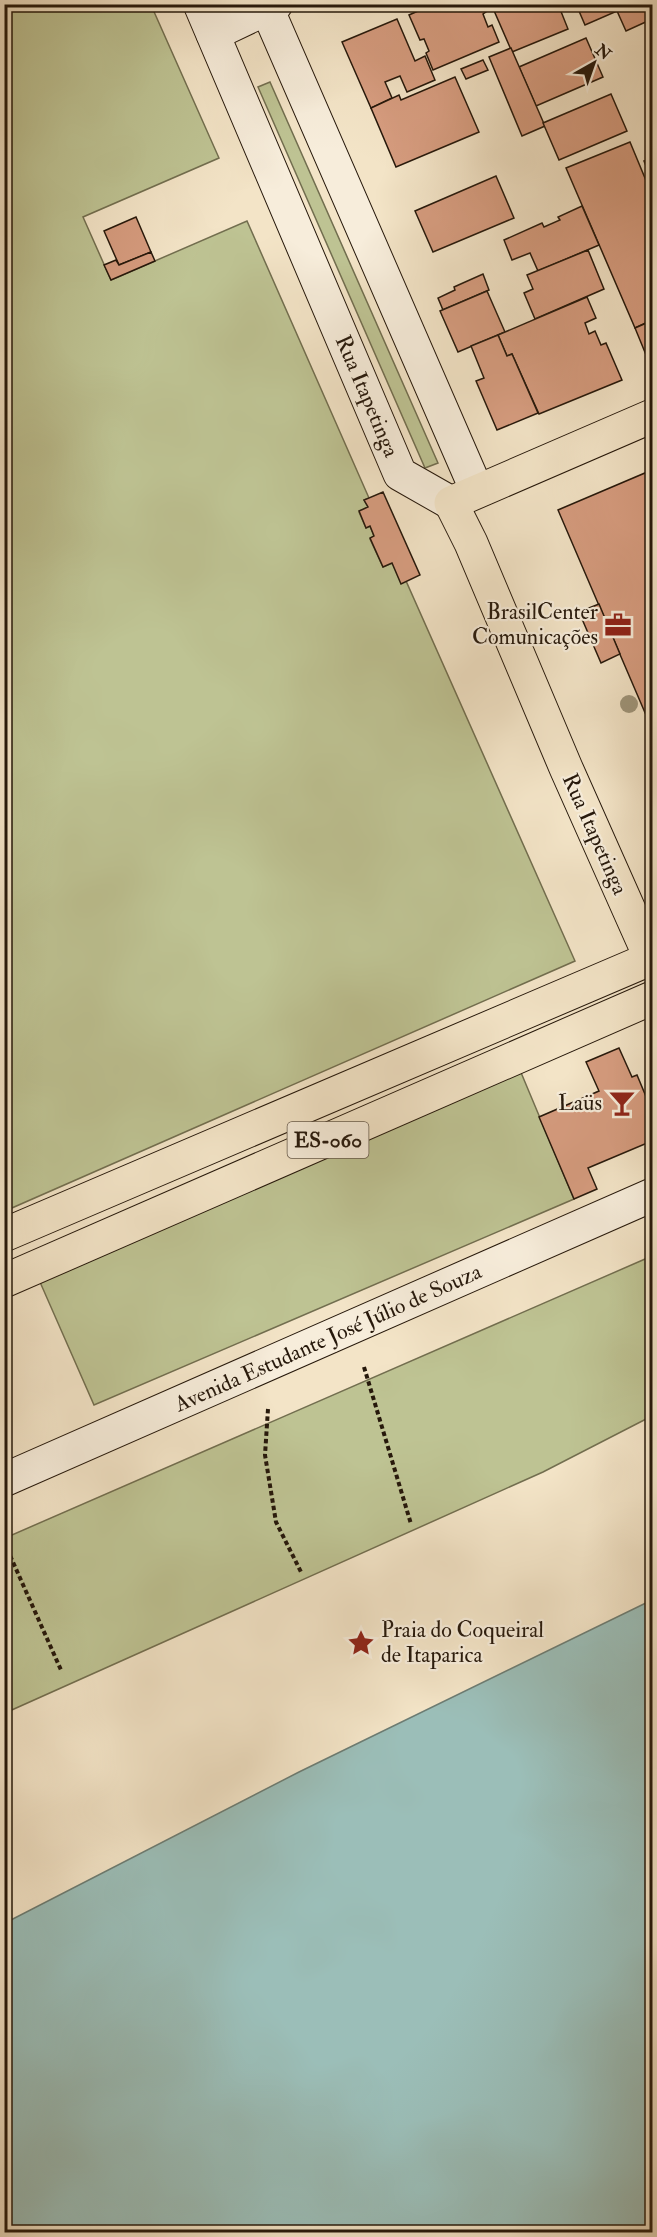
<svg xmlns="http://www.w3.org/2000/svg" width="657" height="2237" font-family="'IM FELL Double Pica',serif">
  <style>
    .green { fill: #bec393; stroke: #726e4f; stroke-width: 1.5 }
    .water { fill: #9bbeb8; stroke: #6c7c73; stroke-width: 1.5 }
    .building { fill: #d69c7f; stroke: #26180b; stroke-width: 1.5 }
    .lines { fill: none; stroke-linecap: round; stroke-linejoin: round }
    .secondary-casing { stroke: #26180b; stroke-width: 35 }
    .primary-casing { stroke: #26180b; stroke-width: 35 }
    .path { stroke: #26180b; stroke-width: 4; stroke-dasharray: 4.5 3; stroke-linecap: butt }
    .secondary { stroke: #f7eddb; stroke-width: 33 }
    .primary { stroke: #f3e4c7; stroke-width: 33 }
    .tree { fill: #9f957a }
    .labels { text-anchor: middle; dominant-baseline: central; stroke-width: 4.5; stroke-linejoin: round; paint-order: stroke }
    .shield { fill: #f7eddb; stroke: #655849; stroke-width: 1.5 }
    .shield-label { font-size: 21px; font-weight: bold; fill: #26180b }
    .street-label { font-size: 22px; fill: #26180b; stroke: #f7eddb }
    .poi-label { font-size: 22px; fill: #26180b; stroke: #f7eddb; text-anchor: end }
  </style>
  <rect width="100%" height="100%" fill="#f3e4c7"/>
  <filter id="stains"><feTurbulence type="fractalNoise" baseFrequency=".00333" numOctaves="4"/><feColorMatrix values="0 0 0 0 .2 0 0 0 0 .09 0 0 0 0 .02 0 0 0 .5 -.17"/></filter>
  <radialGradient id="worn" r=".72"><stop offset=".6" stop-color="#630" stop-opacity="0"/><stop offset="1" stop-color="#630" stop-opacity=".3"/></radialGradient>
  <g class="green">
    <polygon points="5,5 151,5 219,158 83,217 111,280 247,221 369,498 364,500 368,507 359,512 366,528 370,526 374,536 370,539 383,567 392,563 406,581 575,961 5,1211"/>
    <polygon points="270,82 438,463 425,468 258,87"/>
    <polygon points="517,1063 574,1199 94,1405 36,1273"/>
    <polygon points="652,1256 652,1416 543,1472 5,1713 5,1538"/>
  </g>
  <polygon class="water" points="652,1600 652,2232 5,2232 5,1923 299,1772"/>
  <g class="building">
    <polygon points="434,4 483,4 486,12 483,14 488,27 492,25 499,42 433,70 426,53 429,51 424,39 420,40 409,15"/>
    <polygon points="495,4 558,4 568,29 512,52 492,6"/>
    <polygon points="576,4 644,4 650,20 626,31 617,11 585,25"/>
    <polygon points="397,19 415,61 425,56 435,80 407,92 400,76 385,82 392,98 371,108 342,42"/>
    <polygon points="586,38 603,77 536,106 519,67"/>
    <polygon points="511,48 545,126 522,136 489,57"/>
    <polygon points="483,60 488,70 466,79 461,69"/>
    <polygon points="455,77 479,132 396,167 371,108 399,95 401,100"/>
    <polygon points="611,94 627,131 559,160 543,123"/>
    <polygon points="630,142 652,195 652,320 635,328 566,168"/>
    <polygon points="652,158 652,195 646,181 651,179 644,161"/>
    <polygon points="496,176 514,218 433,252 415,211"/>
    <polygon points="582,206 599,245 538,271 530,253 512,260 504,240 542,223 544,227 560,220 558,217"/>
    <polygon points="136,217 151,252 119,265 104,231"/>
    <polygon points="588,250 604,289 535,319 524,293 533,289 527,275"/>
    <polygon points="151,252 155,261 111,280 104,265 116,260 119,265"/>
    <polygon points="483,274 489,290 443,310 438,298 455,290 454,287"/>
    <polygon points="487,291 505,332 458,352 440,311"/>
    <polygon points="587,297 596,318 585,323 589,334 595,331 601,345 606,343 622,380 539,414 512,354 507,356 498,335"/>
    <polygon points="651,321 652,324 651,367 635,328"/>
    <polygon points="498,335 507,356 512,354 538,413 497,430 476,381 484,378 471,346"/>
    <polygon points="652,470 652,729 558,510"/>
    <polygon points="383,492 420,575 401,584 392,563 383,567 370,538 374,536 370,526 366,528 359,511 368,507 364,500"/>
    <polygon points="599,604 620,654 601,663 579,612"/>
    <polygon points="619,1048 632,1077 637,1075 652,1111 652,1141 588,1168 597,1189 574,1199 539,1117 599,1091 586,1062"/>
  </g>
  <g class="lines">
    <defs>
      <g id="secondary">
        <polyline points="200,4 400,474 451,503"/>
        <polyline points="265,4 477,491"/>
        <polyline points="213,34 276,4"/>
        <polyline points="4,1480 652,1195"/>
      </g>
      <g id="primary">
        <polyline points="651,959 566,768 471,543 451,503 652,416"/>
        <polyline points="4,1235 652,958"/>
        <polyline points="4,1281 652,998"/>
      </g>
    </defs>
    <use href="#secondary" class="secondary-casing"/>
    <use href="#primary" class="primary-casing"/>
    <g class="path">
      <polyline points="364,1367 411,1524"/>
      <polyline points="268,1409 265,1455 276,1522 301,1572"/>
      <polyline points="4,1542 61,1670"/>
    </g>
    <use href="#secondary" class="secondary"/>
    <use href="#primary" class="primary"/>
  </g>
  <circle class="tree" cx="629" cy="704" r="9"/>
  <defs>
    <symbol id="office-bare" viewBox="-9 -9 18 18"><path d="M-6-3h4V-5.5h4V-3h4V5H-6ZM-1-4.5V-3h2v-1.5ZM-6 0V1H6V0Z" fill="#8f2418" stroke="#f7eddb" stroke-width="2.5" paint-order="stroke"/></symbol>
    <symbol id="bar-bare" viewBox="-9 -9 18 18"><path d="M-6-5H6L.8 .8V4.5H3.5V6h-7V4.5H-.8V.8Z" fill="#8f2418" stroke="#f7eddb" stroke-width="2.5" paint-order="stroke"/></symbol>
    <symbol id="sight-bare" viewBox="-9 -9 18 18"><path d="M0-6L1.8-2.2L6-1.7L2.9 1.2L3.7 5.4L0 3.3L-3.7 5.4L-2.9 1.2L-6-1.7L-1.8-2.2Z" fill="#8f2418" stroke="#f7eddb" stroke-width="2.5" paint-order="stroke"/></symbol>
  </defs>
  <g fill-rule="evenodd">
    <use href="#office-bare" x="599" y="606" width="38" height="38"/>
    <use href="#bar-bare" x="603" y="1084" width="38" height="38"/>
    <use href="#sight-bare" x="342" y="1624" width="38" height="38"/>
  </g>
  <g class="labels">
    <rect class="shield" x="287.5" y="1122" width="81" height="36" rx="4.5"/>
    <g class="shield-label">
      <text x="328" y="1140">ES-060</text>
    </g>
    <g class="street-label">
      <text transform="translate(367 396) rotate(67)">Rua Itapetinga</text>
      <text transform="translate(595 834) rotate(66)">Rua Itapetinga</text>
      <text transform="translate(328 1338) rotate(-24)">Avenida Estudante José Júlio de Souza</text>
    </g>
    <g class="poi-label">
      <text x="598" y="612">BrasilCenter<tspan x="598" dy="25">Comunicações</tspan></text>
      <text x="602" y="1103">Laüs</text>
      <text x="381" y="1630" text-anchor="start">Praia do Coqueiral<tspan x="381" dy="25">de Itaparica</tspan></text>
    </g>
  </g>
  <rect width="657" height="2237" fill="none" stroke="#f3e4c7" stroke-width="24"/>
  <rect x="6" y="6" width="645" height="2225" fill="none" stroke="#26180b" stroke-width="3"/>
  <rect x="12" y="12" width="633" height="2213" fill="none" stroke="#26180b" stroke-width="1.5"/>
  <g transform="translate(594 63) rotate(40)" stroke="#f7eddb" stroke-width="4.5" paint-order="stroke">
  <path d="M0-4.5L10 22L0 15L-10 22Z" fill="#26180b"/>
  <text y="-9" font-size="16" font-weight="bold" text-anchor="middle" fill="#26180b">N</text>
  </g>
  <rect width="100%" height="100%" filter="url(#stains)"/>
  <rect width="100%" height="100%" fill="url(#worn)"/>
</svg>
